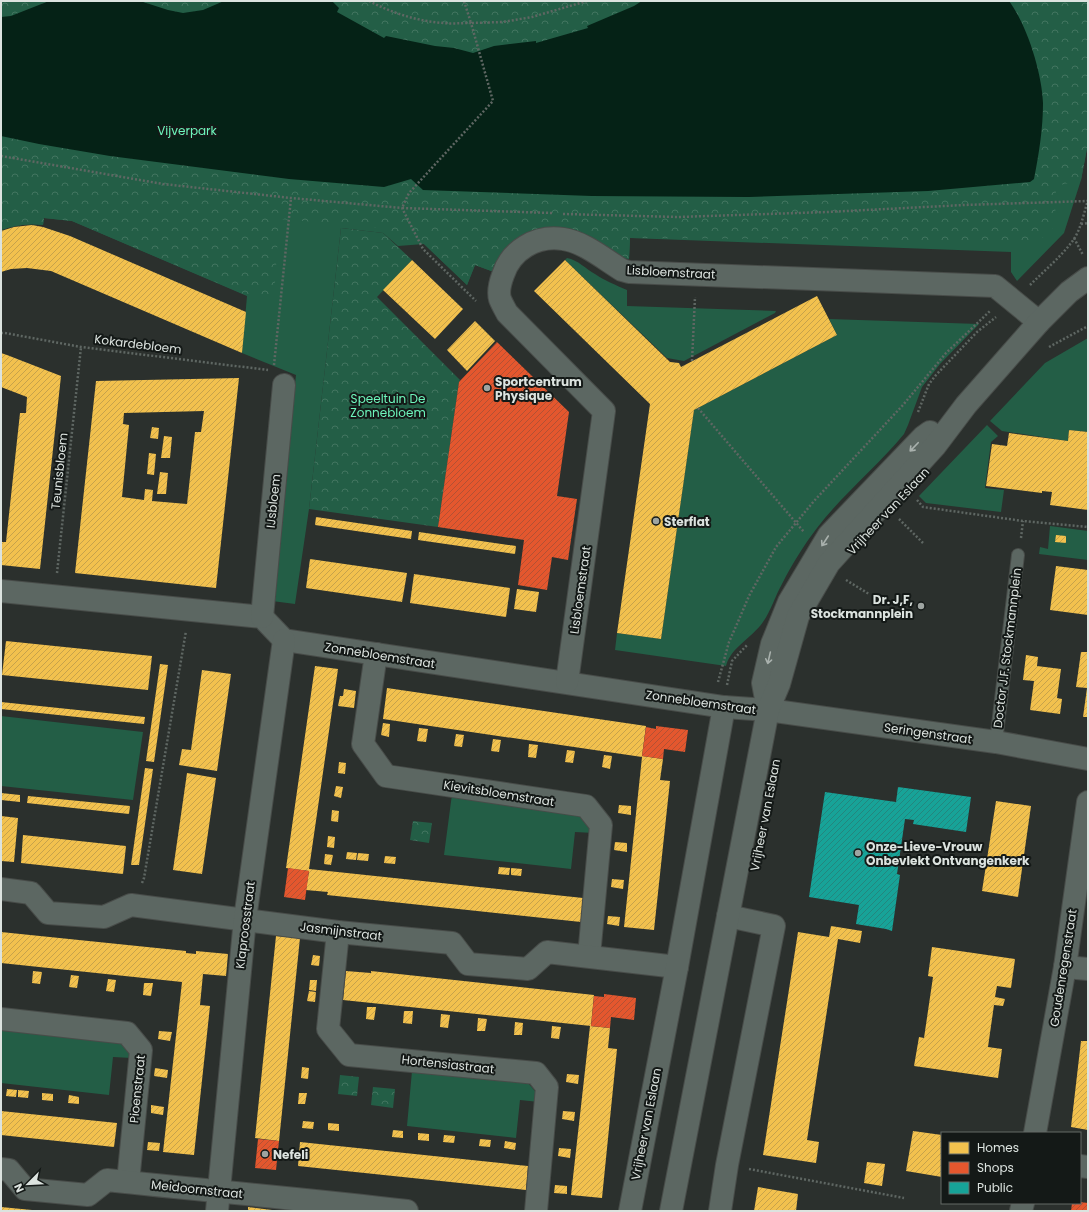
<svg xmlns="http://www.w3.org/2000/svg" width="1089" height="1212" font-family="Poppins,sans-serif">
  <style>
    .grass { fill: #235e46 }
    .forest { fill: url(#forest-crowns) }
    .water { fill: #052216 }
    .homes { fill: url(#homes-hatch); fill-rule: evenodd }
    .shops { fill: url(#shops-hatch) }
    .public { fill: url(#public-hatch) }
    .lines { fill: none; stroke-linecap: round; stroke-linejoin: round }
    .service-casing { stroke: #484c49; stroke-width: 14 }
    .minor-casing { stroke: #484c49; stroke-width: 24 }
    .tertiary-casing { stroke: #484c49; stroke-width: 24 }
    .path { stroke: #5f6763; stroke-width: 2.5; stroke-dasharray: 2 2; stroke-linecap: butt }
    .service { stroke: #5c6762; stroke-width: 12 }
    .minor { stroke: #5c6762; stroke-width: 22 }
    .tertiary { stroke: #5c6762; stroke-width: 22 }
    .oneway { stroke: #a9b1ad }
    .poi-dot { fill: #9ea4a1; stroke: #141917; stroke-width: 1.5 }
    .labels { text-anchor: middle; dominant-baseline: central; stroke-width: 4; stroke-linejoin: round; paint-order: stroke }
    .park-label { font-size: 12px; fill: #6ef6bc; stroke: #141917 }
    .street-label { font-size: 12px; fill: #dce3df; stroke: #141917 }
    .poi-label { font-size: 12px; font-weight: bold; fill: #dce3df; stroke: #141917; text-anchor: start }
  </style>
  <defs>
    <pattern id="forest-crowns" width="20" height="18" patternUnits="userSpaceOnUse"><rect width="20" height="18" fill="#235e46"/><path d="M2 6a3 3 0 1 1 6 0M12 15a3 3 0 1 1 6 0" fill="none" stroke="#427560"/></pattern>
    <pattern id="homes-hatch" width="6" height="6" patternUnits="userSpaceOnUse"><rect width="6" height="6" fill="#f2c14e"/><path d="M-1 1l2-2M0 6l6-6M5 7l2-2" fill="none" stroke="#c6a24b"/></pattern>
    <pattern id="shops-hatch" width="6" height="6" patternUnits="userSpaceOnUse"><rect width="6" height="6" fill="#e4572e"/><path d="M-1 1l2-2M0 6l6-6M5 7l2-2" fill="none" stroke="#b35134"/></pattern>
    <pattern id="public-hatch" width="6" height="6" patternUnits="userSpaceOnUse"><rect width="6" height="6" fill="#17a398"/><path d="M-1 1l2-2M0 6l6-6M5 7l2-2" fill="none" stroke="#24867e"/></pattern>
  </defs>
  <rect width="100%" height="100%" fill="#2b302d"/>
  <g class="grass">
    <path d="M1088,1v142l-7,37 -17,53 -47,48 -6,-9v-20l-381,-14 -1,21 -57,-27 -78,40 -19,-7 -8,20 -43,-41 -26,2 -15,-13 -42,-5 -32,281 -14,95 -23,-3 24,-226 -54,-22 5,-57 -175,-75 -28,-3 -1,7c-15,-2 -27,0 -42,5v-94z"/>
    <path d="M567,258c11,2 19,11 28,16 10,7 21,11 32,16v16l149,5 -1,2 -91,48 -17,-3 -102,-98z"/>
    <path d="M829,319l150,5 -39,40 -18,23 -14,38 -4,9c-27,33 -61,60 -87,94 -13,17 -25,36 -35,56 -7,12 -11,27 -19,38 -11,16 -32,25 -37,44l-111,-16 2,-17 44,6 33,-229 143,-75z"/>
    <polygon points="1088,338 1088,432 1069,430 1068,441 1002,431 990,421 1045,363"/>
    <polygon points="987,425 998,436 991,442 985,488 1004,490 1001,512 926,503 919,496"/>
    <polygon points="1050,526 1088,531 1088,560 1039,554 1040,547 1048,549"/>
    <polygon points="1,716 143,732 133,800 1,786"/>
    <polygon points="452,794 582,813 594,833 575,832 571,869 444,855"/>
    <polygon points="2,1028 123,1041 132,1053 132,1058 113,1057 109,1095 1,1083"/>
    <polygon points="412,1071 528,1083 540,1097 539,1102 520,1100 516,1138 407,1126"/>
  </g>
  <g class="forest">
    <path d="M1,1h1087v142l-7,37 -25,6 -1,40 -16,15 -409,-3 -1,21 -9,-1 -48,-26 -78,40 -19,-7 -8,20 -43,-41 -26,-2 -16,-14 -103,-9 -5,80 -26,-3 -176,-75 -28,-3 -1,7c-15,-2 -27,0 -42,5z"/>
    <polygon points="341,228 383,233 412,260 377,297 460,380 459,382 438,527 309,509"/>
    <polygon points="413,821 432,823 429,843 410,840"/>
    <polygon points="340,1075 359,1077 357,1096 338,1094"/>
    <polygon points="373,1087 395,1089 393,1108 371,1105"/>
  </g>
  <path class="water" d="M49,1h91l28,9 15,3 20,-3 21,-9h108l7,7 -2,4 47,26 2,-2 49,10 19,2 19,5 21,-7 42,-5v2l52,-15 -1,-2 47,-20 8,-5h367c18,24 33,72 34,102 0,25 -4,51 -9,76l-4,3 -102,9 -179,6 -157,-1 -169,-6 -12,-11 -27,8 -95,-8 -179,-23 -71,-12 -38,-8v-119l10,-1z"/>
  <g class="homes">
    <polygon points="32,225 43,227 70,236 246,312 242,353 51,271 27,268 11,269 1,272 1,231 14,227"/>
    <polygon points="412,260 463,309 435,339 383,290"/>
    <polygon points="565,260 670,362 679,363 681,367 817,296 837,335 694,410 661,639 617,633 650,404 534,291"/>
    <polygon points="475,321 495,341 467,371 447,350"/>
    <polygon points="1,353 7,355 61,376 40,569 1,565 1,542 6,542 20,413 26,413 27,397 1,387"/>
    <path d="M239,378l-23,210 -141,-15 21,-192zM204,411l-3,21h-6l-8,72 -35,-3 1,-11 -8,-1 -1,11 -22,-3 7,-72 -6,-1 1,-11z"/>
    <polygon points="152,427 159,428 158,439 150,438"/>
    <polygon points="1069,430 1088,432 1088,510 1050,505 1052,492 1042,491 1042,493 986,486 992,444 1007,446 1009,433 1068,441"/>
    <polygon points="164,436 172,437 170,458 161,458"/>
    <polygon points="149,453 156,454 154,475 147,474"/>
    <polygon points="160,472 168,473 166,494 157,494"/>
    <polygon points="316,517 412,531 411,539 315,525"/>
    <polygon points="419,532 516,546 515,554 418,540"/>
    <polygon points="1056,535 1066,536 1066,543 1055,542"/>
    <polygon points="310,559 407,573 402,602 306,588"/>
    <polygon points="1056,566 1088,570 1088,615 1050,610"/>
    <polygon points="414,574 510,588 506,617 410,603"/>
    <polygon points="517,589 539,592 536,612 514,609"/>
    <polygon points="6,641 152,656 148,690 2,675"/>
    <polygon points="1081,652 1088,652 1088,717 1083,717 1087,688 1076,687"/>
    <polygon points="1026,655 1038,657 1037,666 1061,669 1057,698 1062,699 1060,714 1030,710 1034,681 1023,680"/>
    <polygon points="160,664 168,665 154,762 146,761"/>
    <polygon points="315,666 338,669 309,869 583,898 581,922 327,895 328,892 306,890 309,871 286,868"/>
    <polygon points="202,670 231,674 217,771 179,765 182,749 191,750"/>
    <polygon points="387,688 646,726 642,756 663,759 660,780 670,781 654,930 624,927 642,757 383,719"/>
    <polygon points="344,689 356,691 354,708 338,706 340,696 343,696"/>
    <polygon points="1,702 145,717 144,724 1,709"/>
    <polygon points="383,723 390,724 389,737 381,735"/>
    <polygon points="419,728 428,729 426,742 417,741"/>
    <polygon points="456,734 464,735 462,747 454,746"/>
    <polygon points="493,739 501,740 499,752 491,751"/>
    <polygon points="529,744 538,745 536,758 528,757"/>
    <polygon points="567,750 575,751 573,763 565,762"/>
    <polygon points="604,755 612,756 610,769 602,767"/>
    <polygon points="339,762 346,763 345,774 338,773"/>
    <polygon points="145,768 153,769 139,865 131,865"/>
    <polygon points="187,773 216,778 202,874 173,870"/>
    <polygon points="336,786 343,787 341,798 334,796"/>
    <polygon points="1,793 20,795 20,802 1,800"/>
    <polygon points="28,796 130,806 129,814 27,803"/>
    <polygon points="996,801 1031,806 1018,897 982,891"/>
    <polygon points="619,805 631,806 631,815 618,813"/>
    <polygon points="332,810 339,811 338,822 331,821"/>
    <polygon points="1,816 18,818 14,862 1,861"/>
    <polygon points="23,835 126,846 123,874 21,863"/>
    <polygon points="328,836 335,837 334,848 327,847"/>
    <polygon points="615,842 627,843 627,852 614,850"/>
    <polygon points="347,852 357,853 356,860 346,859"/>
    <polygon points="358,853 369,854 368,861 357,860"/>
    <polygon points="325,854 333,855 331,865 324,864"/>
    <polygon points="385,856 396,857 395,864 384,863"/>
    <polygon points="499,867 510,868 509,875 498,874"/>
    <polygon points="511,868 522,869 521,876 511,875"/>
    <polygon points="612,879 624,880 623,889 611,887"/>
    <polygon points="608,916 620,917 619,926 607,924"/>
    <polygon points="831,926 862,931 860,943 838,939 807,1140 819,1142 816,1163 763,1155 798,932 829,937"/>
    <polygon points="1,932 186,951 186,953 196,954 196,951 228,954 226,976 203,974 200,1005 210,1006 194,1155 163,1152 182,982 1,963"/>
    <polygon points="276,936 300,938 279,1141 255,1138"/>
    <polygon points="932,947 1015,959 1011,988 997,986 995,997 1005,999 1003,1006 994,1005 988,1047 1002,1049 998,1078 914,1066 919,1037 924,1038 933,977 928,976"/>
    <polygon points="313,955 320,956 319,966 311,965"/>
    <polygon points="33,971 42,972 40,984 32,983"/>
    <polygon points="346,971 371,973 371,971 594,995 591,1026 343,1000"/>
    <polygon points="71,975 79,976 77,988 69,987"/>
    <polygon points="108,979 116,980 114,992 106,991"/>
    <polygon points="310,980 317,980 316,991 309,990"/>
    <polygon points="144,983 153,983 151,996 143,995"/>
    <polygon points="309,991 316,992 315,1002 307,1001"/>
    <polygon points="367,1007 376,1007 374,1020 366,1019"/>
    <polygon points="404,1011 413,1011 412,1024 403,1023"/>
    <polygon points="441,1014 450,1015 448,1028 440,1027"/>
    <polygon points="478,1018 487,1019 485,1031 477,1031"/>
    <polygon points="515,1022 523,1023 522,1035 514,1035"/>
    <polygon points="552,1026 561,1027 559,1039 551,1038"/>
    <polygon points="590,1026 610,1028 608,1048 617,1049 602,1198 571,1195"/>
    <polygon points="159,1031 172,1032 170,1041 158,1039"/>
    <polygon points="1081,1041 1088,1041 1088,1130 1071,1127"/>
    <polygon points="302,1067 309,1068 308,1079 301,1078"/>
    <polygon points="155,1068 168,1070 167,1078 154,1076"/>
    <polygon points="567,1074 579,1075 578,1084 566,1082"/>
    <polygon points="7,1089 17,1090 16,1097 6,1096"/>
    <polygon points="18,1090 29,1091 28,1098 18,1097"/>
    <polygon points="42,1093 53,1094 53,1101 42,1100"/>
    <polygon points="299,1093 307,1093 305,1104 298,1104"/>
    <polygon points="69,1095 79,1097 79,1104 68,1103"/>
    <polygon points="151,1105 164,1107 163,1115 151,1113"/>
    <polygon points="1,1111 117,1123 114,1147 1,1135"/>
    <polygon points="563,1111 575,1112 574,1121 562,1119"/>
    <polygon points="303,1121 314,1122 313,1129 302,1128"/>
    <polygon points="328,1123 339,1124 339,1131 328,1130"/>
    <polygon points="393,1130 403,1131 403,1138 392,1137"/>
    <polygon points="913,1131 942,1135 942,1177 906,1171"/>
    <polygon points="418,1133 429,1134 429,1141 418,1140"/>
    <polygon points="444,1135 455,1136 454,1143 443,1142"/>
    <polygon points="480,1139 491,1140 490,1147 479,1146"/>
    <polygon points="505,1141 516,1143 515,1150 504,1148"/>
    <polygon points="148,1142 160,1143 159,1151 147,1150"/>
    <polygon points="300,1142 528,1166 526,1190 298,1166"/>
    <polygon points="559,1148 571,1149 570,1158 558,1156"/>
    <polygon points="867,1162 885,1164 882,1186 864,1183"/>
    <polygon points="555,1185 567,1186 567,1194 554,1193"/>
    <polygon points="758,1187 798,1194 796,1211 754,1211"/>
    <polygon points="1,1207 32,1210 32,1211 1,1211"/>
    <polygon points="248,1207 272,1210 272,1211 248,1211"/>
  </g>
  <g class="shops">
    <polygon points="497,342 569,412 557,496 577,499 568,560 552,557 547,590 518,585 524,540 438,527 459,382"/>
    <polygon points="656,726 688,730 685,752 664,749 663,759 642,756 646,727 656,729"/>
    <polygon points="288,868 309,871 305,900 284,897"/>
    <polygon points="604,994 636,998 634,1020 611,1017 610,1028 591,1026 594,996 604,997"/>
    <polygon points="258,1139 279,1141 276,1170 255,1168"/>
    <polygon points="1080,1202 1088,1203 1088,1211 1071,1211 1072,1203"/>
  </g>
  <polygon class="public" points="898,787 971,797 966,832 913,824 914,820 905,819 897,874 900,875 892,931 886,929 856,924 859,905 809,897 825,792 896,802"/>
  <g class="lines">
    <defs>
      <polyline id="service" points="996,742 1018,555"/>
      <g id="minor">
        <polyline points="1,591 262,617 284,640 724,707 768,710 996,742 1088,759"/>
        <polyline points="262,617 284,385"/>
        <polyline points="376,654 363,744 386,776 586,806 601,825 589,956"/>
        <path d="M567,682l37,-271 -97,-98c-2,-4 -5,-9 -7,-14 -2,-7 0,-16 3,-24 8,-25 33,-40 60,-36 21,3 41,20 59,31l7,2 366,14 44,36"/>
        <polyline points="1,889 31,893 48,913 104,917 131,905 338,932 452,943 468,964 528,969 547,952 677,967"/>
        <polyline points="338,932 328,1029 349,1055 536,1073 547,1087 536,1211"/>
        <polyline points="1065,967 1088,969"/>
        <polyline points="1,1019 127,1033 141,1050 128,1182"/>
        <polyline points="1035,1133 1065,967 1088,802"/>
        <polyline points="1080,1166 1088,1167"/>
        <path d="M1,1169l8,1 16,19 63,6 19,-15c100,11 200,19 300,31"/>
        <polyline points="217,1211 245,919 284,640"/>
        <polyline points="630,1211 677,967 724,707"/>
        <polyline points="720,1211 727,1165 774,926 728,916"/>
        <polyline points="1021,1211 1023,1203"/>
      </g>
      <g id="tertiary">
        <polyline points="768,710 763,683 772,644 789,602 829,535 923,437 930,432"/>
        <polyline points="671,1211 768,710 779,684 798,616 829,563 935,446 966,405 1039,322 1069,292 1088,278"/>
      </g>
    </defs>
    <use href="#service" class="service-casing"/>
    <use href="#minor" class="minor-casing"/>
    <use href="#tertiary" class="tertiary-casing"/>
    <g class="path">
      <path d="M369,1c23,12 48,20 74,22 9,1 18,0 28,0l22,78 -84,92 -7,15 150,5"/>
      <polyline points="464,1 471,23 503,22 532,17 587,1"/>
      <polyline points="1,156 163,184 291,198 402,208 423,249 476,301"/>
      <polyline points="563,214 678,217 827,212 964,205 1088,201"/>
      <polyline points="1081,224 1088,223"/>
      <polyline points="1074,238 1083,255"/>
      <path d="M1030,285c15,-15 32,-29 44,-46 7,-11 10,-26 14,-39"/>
      <polyline points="1,333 5,333 81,347 268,370"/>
      <polyline points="1049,347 1088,326"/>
      <polyline points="692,361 695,297"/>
      <polyline points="274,365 291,198"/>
      <polyline points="698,408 804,532"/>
      <polyline points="918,412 929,384 936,375 977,332 996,317"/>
      <polyline points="917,500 923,507 1023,521 1088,527"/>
      <polyline points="899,519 923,543"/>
      <polyline points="1021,538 1023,521"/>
      <polyline points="57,573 81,347"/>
      <polyline points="846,580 869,594"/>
      <polyline points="718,682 729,642 737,624 749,596 776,547 814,501 903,405 946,353 990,311"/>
      <polyline points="727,685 732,661 748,644"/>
      <polyline points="142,883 144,878 186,631"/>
      <polyline points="749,1169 904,1198"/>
    </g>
    <use href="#service" class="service"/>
    <use href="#minor" class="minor"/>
    <use href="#tertiary" class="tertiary"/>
  </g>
  <defs><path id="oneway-shaft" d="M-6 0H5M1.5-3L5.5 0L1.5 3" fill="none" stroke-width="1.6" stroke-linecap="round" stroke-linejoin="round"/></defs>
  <g class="oneway">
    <use href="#oneway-shaft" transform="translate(914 447) rotate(134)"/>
    <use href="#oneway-shaft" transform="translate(825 541) rotate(123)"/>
    <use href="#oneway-shaft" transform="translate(769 658) rotate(103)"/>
  </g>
  <g class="poi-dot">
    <circle cx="487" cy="388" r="4"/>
    <circle cx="656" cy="521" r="4"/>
    <circle cx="921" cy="606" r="4"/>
    <circle cx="858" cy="853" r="4"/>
    <circle cx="265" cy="1154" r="4"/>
  </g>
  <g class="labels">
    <g class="park-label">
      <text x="187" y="130">Vijverpark</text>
      <text x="388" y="398">Speeltuin De<tspan x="388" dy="14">Zonnebloem</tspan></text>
    </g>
    <g class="street-label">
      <text transform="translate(671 272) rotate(3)">Lisbloemstraat</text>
      <text transform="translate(138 344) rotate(7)">Kokardebloem</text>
      <text transform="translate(59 471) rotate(-84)">Teunisbloem</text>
      <text transform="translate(273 501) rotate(-84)">IJsbloem</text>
      <text transform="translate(888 511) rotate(-47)">Vrijheer van Eslaan</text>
      <text transform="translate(580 590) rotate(-82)">Lisbloemstraat</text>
      <text transform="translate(1007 648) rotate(-83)">Doctor J.F. Stockmannplein</text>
      <text transform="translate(380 655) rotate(9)">Zonnebloemstraat</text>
      <text transform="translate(701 702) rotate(8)">Zonnebloemstraat</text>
      <text transform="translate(928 733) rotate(8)">Seringenstraat</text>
      <text transform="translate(499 793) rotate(9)">Kievitsbloemstraat</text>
      <text transform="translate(765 815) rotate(-79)">Vrijheer van Eslaan</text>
      <text transform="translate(245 925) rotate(-83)">Klaproosstraat</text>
      <text transform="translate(341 931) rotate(7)">Jasmijnstraat</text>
      <text transform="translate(1063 968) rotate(-81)">Goudenregenstraat</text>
      <text transform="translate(448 1064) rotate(6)">Hortensiastraat</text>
      <text transform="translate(137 1089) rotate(-84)">Pioenstraat</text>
      <text transform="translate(646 1124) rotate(-79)">Vrijheer van Eslaan</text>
      <text transform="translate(197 1189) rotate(6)">Meidoornstraat</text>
    </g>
    <g class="poi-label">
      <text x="495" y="381">Sportcentrum<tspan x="495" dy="14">Physique</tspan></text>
      <text x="664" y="521">Sterflat</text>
      <text x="913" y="599" text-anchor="end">Dr. J,F,<tspan x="913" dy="14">Stockmannplein</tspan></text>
      <text x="866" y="846">Onze-Lieve-Vrouw<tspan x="866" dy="14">Onbevlekt Ontvangenkerk</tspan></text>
      <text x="273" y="1154">Nefeli</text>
    </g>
  </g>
  <rect width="1089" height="1212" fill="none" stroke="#dce3df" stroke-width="4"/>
  <rect x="941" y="1132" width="140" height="72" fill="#141917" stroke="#646a67"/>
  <rect x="949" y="1142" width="20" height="12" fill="#f2c14e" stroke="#646a67"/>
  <text x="977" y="1152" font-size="12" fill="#dce3df">Homes</text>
  <rect x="949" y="1162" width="20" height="12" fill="#e4572e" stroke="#646a67"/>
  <text x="977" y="1172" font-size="12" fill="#dce3df">Shops</text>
  <rect x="949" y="1182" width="20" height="12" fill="#17a398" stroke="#646a67"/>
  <text x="977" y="1192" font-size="12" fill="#dce3df">Public</text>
  <g transform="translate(28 1184) rotate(246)" stroke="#141917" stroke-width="3" paint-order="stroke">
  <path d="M0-3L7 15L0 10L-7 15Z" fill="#dce3df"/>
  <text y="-6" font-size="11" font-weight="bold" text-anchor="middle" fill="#dce3df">N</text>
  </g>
</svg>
